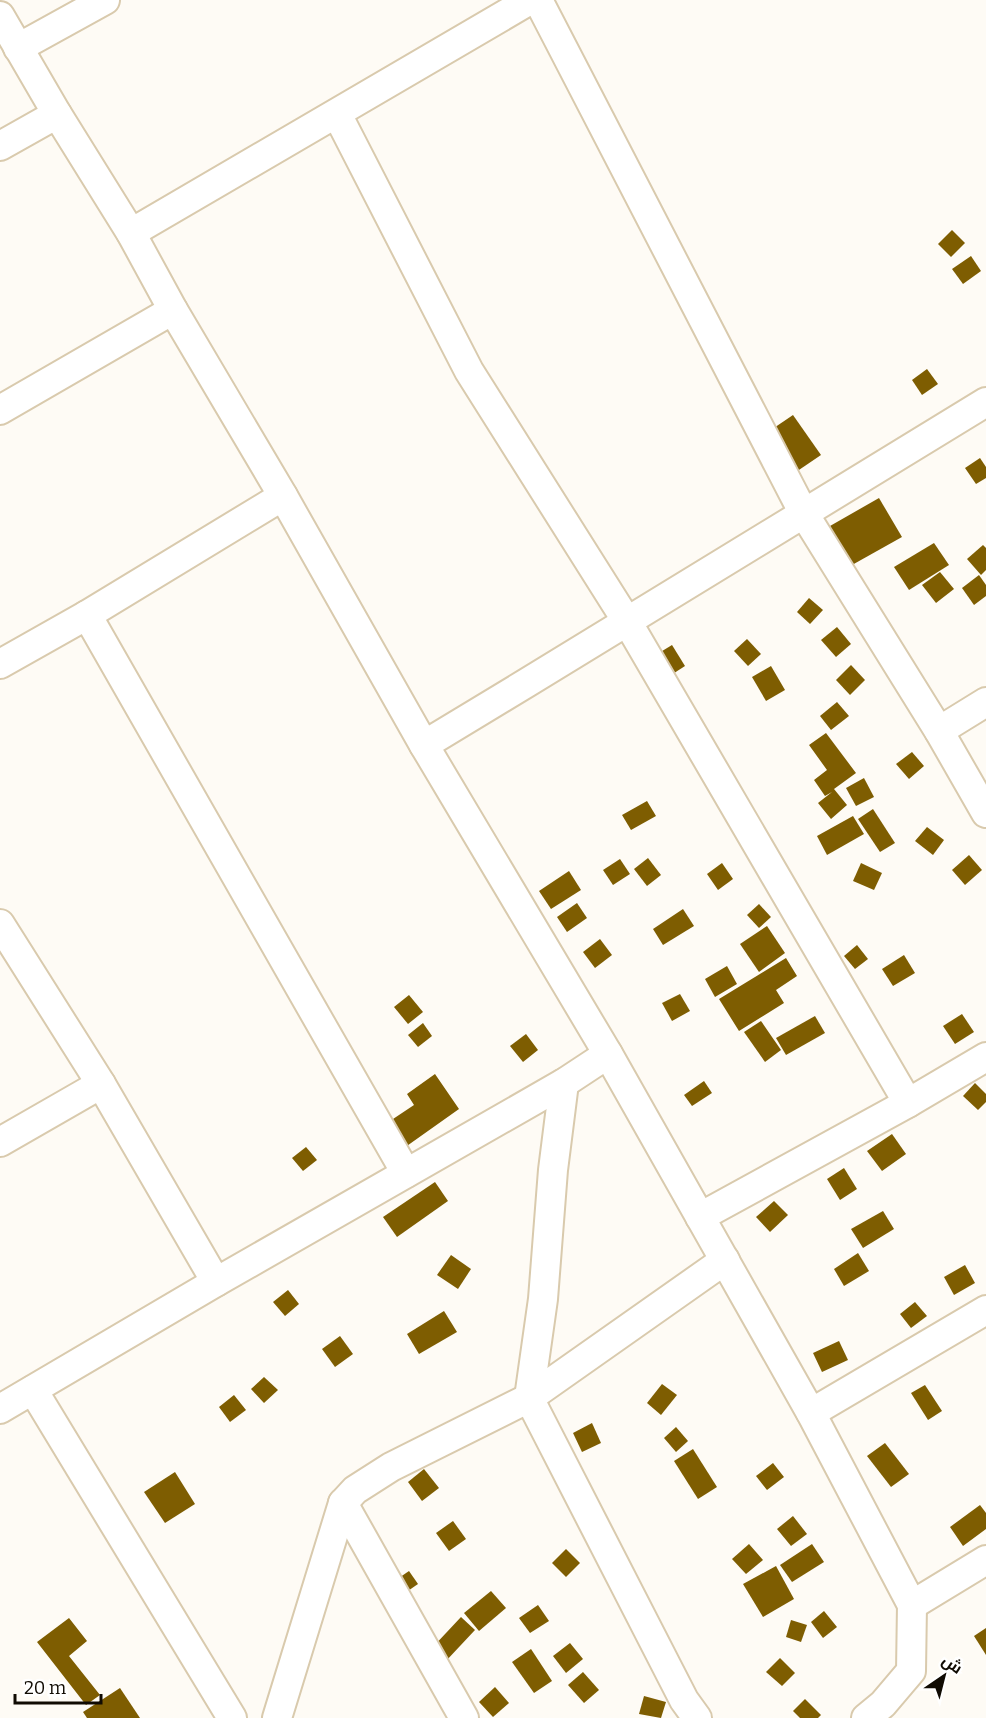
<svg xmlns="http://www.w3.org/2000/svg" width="986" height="1718" font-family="Bitter,Cairo,serif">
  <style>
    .building { fill: #7e5d01 }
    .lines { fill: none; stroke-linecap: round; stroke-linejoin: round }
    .minor-casing { stroke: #d9caad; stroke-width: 32 }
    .minor { stroke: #fff; stroke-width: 28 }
  </style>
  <rect width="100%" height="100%" fill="#fefbf5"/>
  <g class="building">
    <polygon points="952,230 965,243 951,257 938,244"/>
    <polygon points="971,256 981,271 963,284 952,269"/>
    <polygon points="927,369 938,384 922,395 912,380"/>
    <polygon points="793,415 821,455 793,474 765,434"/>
    <polygon points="980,458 986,467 986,478 976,484 965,468"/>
    <polygon points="879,498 902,537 852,565 830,526"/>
    <polygon points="934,543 949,565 909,590 894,567"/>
    <polygon points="983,545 986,548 986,570 981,575 967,559"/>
    <polygon points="940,572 954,589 936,603 922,585"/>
    <polygon points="979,575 986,585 986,596 974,605 962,588"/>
    <polygon points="809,598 823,610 810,624 797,612"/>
    <polygon points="837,627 851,644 836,657 821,640"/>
    <polygon points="747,639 761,654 748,666 734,651"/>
    <polygon points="672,645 685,666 668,677 654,656"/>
    <polygon points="851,665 865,680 850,695 836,680"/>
    <polygon points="771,666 785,690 766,701 752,677"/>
    <polygon points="837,702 849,716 831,730 820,716"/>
    <polygon points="826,733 856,773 834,789 847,805 831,819 818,803 832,792 825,796 814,780 827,770 809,745"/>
    <polygon points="912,752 924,766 909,779 896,764"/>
    <polygon points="864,778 874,797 856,806 846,788"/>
    <polygon points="647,801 656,816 631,830 622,815"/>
    <polygon points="873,809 895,843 880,852 858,819"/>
    <polygon points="853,816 864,834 827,855 817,836"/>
    <polygon points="927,827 944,840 933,855 915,841"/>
    <polygon points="969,855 982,870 965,885 952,870"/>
    <polygon points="648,858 661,875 647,886 634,869"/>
    <polygon points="620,859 630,874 613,885 603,870"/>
    <polygon points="722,863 733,879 718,890 707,874"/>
    <polygon points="861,863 882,873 874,890 853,881"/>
    <polygon points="569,871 581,890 551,909 539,891"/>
    <polygon points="577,903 587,918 567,932 557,917"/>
    <polygon points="759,904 771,917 759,928 747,915"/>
    <polygon points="683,909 694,926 663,945 653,929"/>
    <polygon points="767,926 785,953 759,972 740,944"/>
    <polygon points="600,939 612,955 595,968 583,952"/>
    <polygon points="857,945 868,959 855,969 844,956"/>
    <polygon points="904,955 915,973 893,986 882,969"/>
    <polygon points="786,958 797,976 776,990 784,1003 739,1031 719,999"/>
    <polygon points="727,966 737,984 715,997 705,979"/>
    <polygon points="680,994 690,1011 672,1021 662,1003"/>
    <polygon points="409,995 423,1012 408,1024 394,1007"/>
    <polygon points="962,1014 974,1032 955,1044 943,1026"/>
    <polygon points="815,1016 825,1033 786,1055 776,1038"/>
    <polygon points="761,1021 781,1050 765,1062 744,1032"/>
    <polygon points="423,1023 432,1036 418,1047 408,1035"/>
    <polygon points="526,1034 538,1050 523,1062 510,1046"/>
    <polygon points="435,1074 459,1109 404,1148 387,1123 414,1105 407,1094"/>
    <polygon points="704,1081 712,1093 692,1106 684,1095"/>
    <polygon points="975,1083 986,1094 986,1102 978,1110 963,1096"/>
    <polygon points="892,1134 906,1154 882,1171 867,1151"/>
    <polygon points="306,1147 317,1160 303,1171 292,1158"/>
    <polygon points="844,1168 857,1189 840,1200 827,1179"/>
    <polygon points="435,1182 448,1201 397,1237 383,1217"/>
    <polygon points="774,1201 788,1215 770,1232 756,1217"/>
    <polygon points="883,1211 894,1229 863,1248 851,1229"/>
    <polygon points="858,1253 869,1271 844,1286 834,1269"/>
    <polygon points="451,1255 471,1269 458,1289 437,1275"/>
    <polygon points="965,1265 975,1283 954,1295 944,1277"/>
    <polygon points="288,1290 299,1304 285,1316 273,1302"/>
    <polygon points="915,1302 927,1316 911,1328 900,1314"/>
    <polygon points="444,1311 457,1332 419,1354 407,1334"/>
    <polygon points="340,1336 353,1354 335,1367 322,1349"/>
    <polygon points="839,1341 848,1360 822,1372 813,1353"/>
    <polygon points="264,1377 278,1390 264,1403 251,1389"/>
    <polygon points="662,1384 677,1395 661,1415 647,1403"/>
    <polygon points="925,1385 942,1411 928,1420 911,1393"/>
    <polygon points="234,1395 246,1410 230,1422 219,1407"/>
    <polygon points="592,1423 601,1443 582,1452 573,1433"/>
    <polygon points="676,1427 688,1441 676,1452 664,1438"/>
    <polygon points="885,1443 909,1474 891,1487 867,1456"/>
    <polygon points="693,1449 717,1487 698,1499 674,1461"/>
    <polygon points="773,1463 784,1477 767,1490 756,1476"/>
    <polygon points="424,1469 439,1488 422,1501 408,1482"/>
    <polygon points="175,1472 195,1504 165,1523 144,1492"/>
    <polygon points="980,1505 986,1513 986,1529 963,1546 950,1527"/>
    <polygon points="793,1516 807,1534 791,1546 777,1529"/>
    <polygon points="453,1521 466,1539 449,1551 436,1533"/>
    <polygon points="749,1544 763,1560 746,1574 732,1559"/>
    <polygon points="812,1544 824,1562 792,1582 780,1565"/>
    <polygon points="566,1549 580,1563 566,1577 552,1563"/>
    <polygon points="776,1566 794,1599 763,1617 743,1584"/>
    <polygon points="409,1571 418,1584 402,1595 393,1582"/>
    <polygon points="491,1591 506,1608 479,1631 464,1613"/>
    <polygon points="538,1605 549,1621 530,1633 519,1618"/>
    <polygon points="824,1611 837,1627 823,1638 811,1622"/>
    <polygon points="461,1617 475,1630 445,1662 431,1649"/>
    <polygon points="69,1618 87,1641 69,1656 100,1695 86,1705 37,1642"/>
    <polygon points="791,1620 807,1625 801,1642 786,1637"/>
    <polygon points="986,1628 986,1655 974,1636"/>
    <polygon points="570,1643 583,1659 566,1673 553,1656"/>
    <polygon points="531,1649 552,1681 534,1693 512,1662"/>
    <polygon points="780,1658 795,1673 782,1686 766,1672"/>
    <polygon points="583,1672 599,1690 584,1703 568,1685"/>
    <polygon points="495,1687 509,1703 493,1717 479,1702"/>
    <polygon points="120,1688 140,1718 87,1718 83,1712"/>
    <polygon points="644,1696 666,1702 661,1718 639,1714"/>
    <polygon points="805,1699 821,1715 818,1718 800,1718 793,1711"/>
  </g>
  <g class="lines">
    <defs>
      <g id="minor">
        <polyline points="538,0 803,512 939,731 986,813"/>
        <polyline points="0,16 57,114 131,233 173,310 283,496 424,745 608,1054 811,1413 912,1605 911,1671 883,1704 866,1718"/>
        <polyline points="18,48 105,0"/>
        <polyline points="337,114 469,371 628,623 908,1103"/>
        <polyline points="0,146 57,114"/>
        <polyline points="131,233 530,0"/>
        <polyline points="0,410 173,310"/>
        <polyline points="87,615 406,1173"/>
        <polyline points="0,664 87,615 283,496"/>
        <polyline points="939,731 986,702"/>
        <path d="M424,745c188,-113 374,-229 562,-343"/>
        <polyline points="0,924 101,1084 216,1282"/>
        <polyline points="564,1083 553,1170 543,1299 529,1398 684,1700 697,1718"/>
        <polyline points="0,1142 101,1084"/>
        <polyline points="700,1217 908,1103 986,1057"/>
        <polyline points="33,1390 232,1718"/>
        <polyline points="0,1409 216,1282 564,1083 608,1054"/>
        <polyline points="811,1413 986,1310"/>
        <polyline points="343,1503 464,1718"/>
        <polyline points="912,1605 986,1560"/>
        <polyline points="277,1718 343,1503 355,1490 391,1467 529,1398 725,1260"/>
      </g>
    </defs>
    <use href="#minor" class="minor-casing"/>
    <use href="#minor" class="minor"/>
  </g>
  <g transform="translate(944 1676) rotate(35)" stroke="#ffffff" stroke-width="4.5" paint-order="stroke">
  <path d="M0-4.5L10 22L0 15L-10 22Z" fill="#100b03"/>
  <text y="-9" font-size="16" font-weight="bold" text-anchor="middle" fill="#100b03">ش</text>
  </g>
  <path d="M15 1694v9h86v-9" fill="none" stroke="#100b03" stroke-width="3"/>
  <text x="24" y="1694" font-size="18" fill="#100b03" stroke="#ffffff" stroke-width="4.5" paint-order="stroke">20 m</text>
</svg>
